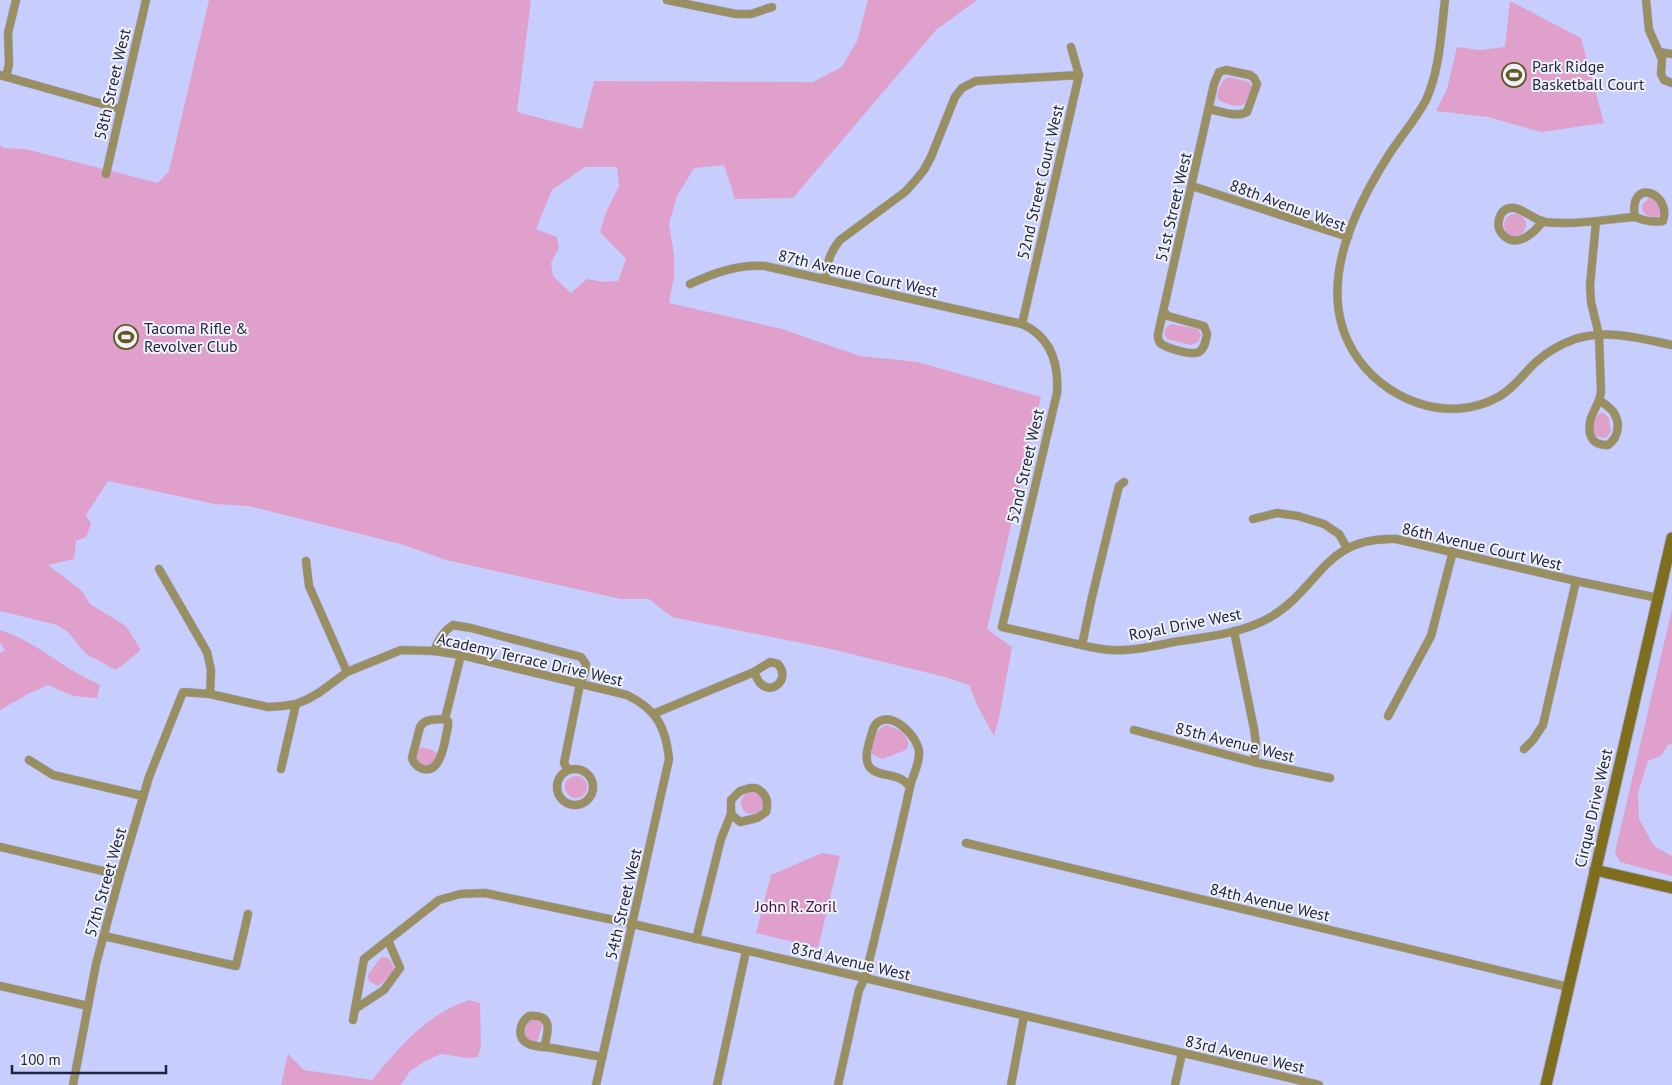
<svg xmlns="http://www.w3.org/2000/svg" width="1672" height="1085" font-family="'PT Sans',sans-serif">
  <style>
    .green { fill: #dfa0cc; fill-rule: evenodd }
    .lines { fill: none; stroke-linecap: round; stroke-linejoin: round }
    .street-casing { stroke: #a5acd7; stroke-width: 9 }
    .secondary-casing { stroke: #a5acd7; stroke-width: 13 }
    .street { stroke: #998f60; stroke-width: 8 }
    .secondary { stroke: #7e6e1d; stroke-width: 11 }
    .labels { text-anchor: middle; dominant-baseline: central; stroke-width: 4; stroke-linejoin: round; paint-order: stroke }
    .poi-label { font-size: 16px; fill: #1f2240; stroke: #f0f2fa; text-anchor: start }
    .street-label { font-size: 16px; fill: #1f2240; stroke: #f0f2fa }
    .park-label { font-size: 16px; fill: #4b103f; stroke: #f0f2fa }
  </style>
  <rect width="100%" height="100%" fill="#c7cefd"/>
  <g class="green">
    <path d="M209,0h322l-14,112 65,17 12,-48 219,1 29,-15 15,-26 11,-41h109l-41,30 -143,168 -58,1 -11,-34 -30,3 -17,28 -8,28 5,30v22l-5,27 113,26 78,27 58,6 123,35 -54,232 25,18 -13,71 -5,18 -17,-31 -8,-20 -24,-8 -114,-28 -159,-32 -23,-18h-28l-175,-39 -42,-15 -155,-39 -34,-2 -107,-23 -22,34 5,9 -5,13 -10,4 -2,18 -26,6 34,26 8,13 36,22 15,24 -25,20 -30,-16 -18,-22 -11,-7 -57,-14v-466l3,3 22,1 133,34 11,-12zM585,167h32l2,19 -13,26 -6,20 26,27 -8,22 -14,1 -17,-3 -16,14 -18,-17 -2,-13 8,-15 -2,-11 -21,-8 16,-39z"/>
    <polygon points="1510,1 1581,38 1604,123 1541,132 1488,117 1436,111 1447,89 1457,47 1480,50 1505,47"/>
    <path d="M1229,77l20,5 3,4c-5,16 -5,23 -24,18 -5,-2 -7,-2 -11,-6 1,-8 3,-18 12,-21z"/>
    <polygon points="1649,198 1656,198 1662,212 1657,217 1651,218 1643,212 1642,205"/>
    <circle cx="1515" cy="225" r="11"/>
    <polygon points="1171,324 1198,329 1201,335 1198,342 1191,345 1167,339 1164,333 1166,328"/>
    <path d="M1600,413h4l5,5 2,13 -4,6 -4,1 -7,-2c-4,-8 -3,-17 4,-23z"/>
    <polygon points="1672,609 1672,744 1668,745 1661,756 1648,761 1638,793 1639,819 1654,846 1672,856 1672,876 1620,862 1615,852"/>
    <path d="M0,630c25,8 44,22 65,36 11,7 24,13 35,19l-3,13 -24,-2 -25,-11 -20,9 -28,16v-57l5,-3 -5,-7z"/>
    <path d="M886,725c9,2 29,12 20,25l-24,9 -10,-5c-1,-10 4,-26 14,-29z"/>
    <path d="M422,747l10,3 6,4 -1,5 -8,7c-11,0 -14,-6 -12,-17z"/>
    <circle cx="576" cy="787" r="11"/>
    <circle cx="752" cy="803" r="11"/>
    <polygon points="822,853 840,856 818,948 756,933 771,875"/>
    <polygon points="383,957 390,959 395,970 380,985 377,986 369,981 368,975 380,958"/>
    <path d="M469,1000l11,3 1,43 -3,11 -9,1 -28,-4 -16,7 -15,10 -9,14h-120l7,-31 16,16 68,10c26,-32 56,-67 97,-80z"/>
    <polygon points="535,1017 542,1022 542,1027 536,1044 528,1041 524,1033 528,1022"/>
  </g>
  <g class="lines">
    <defs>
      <g id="street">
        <polyline points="667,0 736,14 751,14 772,7"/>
        <path d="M1445,0c-4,33 -5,69 -19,100 -10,19 -24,35 -36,53 -36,56 -75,134 -37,198 29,49 96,75 147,45 15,-9 24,-23 36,-34 11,-10 25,-18 39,-23 33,-10 65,-1 97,6"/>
        <polyline points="1646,0 1649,30 1662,59 1661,74 1664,80 1672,83"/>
        <polyline points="1659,52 1672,54"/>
        <polyline points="0,75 120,109"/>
        <polyline points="6,77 9,64 8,33 16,0"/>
        <polyline points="106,174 146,0"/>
        <polyline points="1192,186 1348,237"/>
        <path d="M1543,221c-9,12 -26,28 -40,14 -8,-8 -5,-25 7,-27 10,-2 24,12 35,14 29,3 59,-2 88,-5 4,0 7,2 11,3 7,2 12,2 19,1 9,-29 -35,-44 -28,-4"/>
        <path d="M1596,222l-6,63 1,17 8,33 2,57c-2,16 -14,23 -11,41 2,10 9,12 18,12 10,-7 13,-21 6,-32 -3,-5 -10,-9 -14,-13"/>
        <path d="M825,279c2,-16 5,-27 15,-39l65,-48 10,-11 9,-11 7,-13 24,-60 7,-9 14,-7 103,-6"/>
        <path d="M690,284c24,-11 48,-20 75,-18l257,58c29,13 37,39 35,69l-55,234c22,5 44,10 66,15 15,3 31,8 45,8 20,1 41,-4 61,-8 31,-5 66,-8 95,-24 52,-30 54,-82 127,-79l180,42 82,17"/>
        <path d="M1164,312l4,4 36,10 3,8c-1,6 -2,14 -8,18 -7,4 -33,-4 -39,-9l-2,-5v-4l56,-250 5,-12 7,-2 24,5 4,3 3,6 -10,28c-11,6 -26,-1 -38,-3"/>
        <polyline points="1022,324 1079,75 1071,47"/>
        <polyline points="1253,519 1277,513 1298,516 1324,524 1339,534 1347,548"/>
        <polyline points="306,561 309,586 347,672"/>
        <polyline points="159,569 207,652 211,670 210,694"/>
        <polyline points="1234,631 1254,729 1256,744 1254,762"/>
        <polyline points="1082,645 1092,597 1117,494 1119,486 1124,482"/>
        <path d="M434,651c4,-11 9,-20 19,-26l18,3 110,29 5,7 -1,8 -5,12 -16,79 4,7"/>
        <path d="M653,714l101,-42 16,-10 8,2c13,15 -6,32 -18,19 -3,-3 -4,-8 -6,-11"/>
        <polyline points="1388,716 1431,636 1453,551"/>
        <path d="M445,719l3,2v5c-3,13 -6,48 -25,43 -6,-2 -9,-5 -11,-11l8,-31c5,-9 16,-7 25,-8l16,-64"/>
        <polyline points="1134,730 1254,762 1330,778"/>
        <polyline points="1524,749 1533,740 1543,725 1576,581"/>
        <polyline points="29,760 53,775 143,796"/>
        <polyline points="281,769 296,704"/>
        <circle cx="575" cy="787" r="18"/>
        <path d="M750,788h6c10,5 13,13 10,24l-9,6 -17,4 -9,-8v-14l9,-9z"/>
        <polyline points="966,843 1568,987"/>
        <polyline points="0,847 120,875"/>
        <polyline points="104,936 236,966 248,914"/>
        <polyline points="696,939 721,839 731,814"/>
        <polyline points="0,986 88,1006"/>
        <polyline points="355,1009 384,990 400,968 388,940"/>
        <polyline points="353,1020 364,959 439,900 460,894 485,893 633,924 865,978 1319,1085"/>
        <path d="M544,1047c5,-17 9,-33 -15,-31 -10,7 -13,23 0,28 7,3 16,3 23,4 17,3 33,6 50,9"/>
        <path d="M73,1085l23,-121 24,-89 29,-98 34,-85 27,2 58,13 15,-1 13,-2 12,-5 12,-7 27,-20 54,-22 33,1 27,4 166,40c29,14 39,32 42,64l-73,326"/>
        <polyline points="717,1085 746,951"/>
        <path d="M838,1085l21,-95 6,-12c14,-58 28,-115 41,-173 2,-8 3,-15 5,-22 3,-10 8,-19 8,-29 1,-17 -30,-47 -44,-29 -3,5 -4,12 -6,18 -13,44 30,22 41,45"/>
        <polyline points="1011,1085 1024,1016"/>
        <polyline points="1175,1085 1182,1053"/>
      </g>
      <g id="secondary">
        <polyline points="1595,870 1672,888"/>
        <polyline points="1546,1085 1672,538"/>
      </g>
    </defs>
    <use href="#street" class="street-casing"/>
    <use href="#secondary" class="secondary-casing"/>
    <use href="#street" class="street"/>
    <use href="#secondary" class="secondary"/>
  </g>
  <defs>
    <symbol id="stadium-ring" viewBox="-11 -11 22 22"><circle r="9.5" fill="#f0f2fa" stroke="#635825" stroke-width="1.5"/><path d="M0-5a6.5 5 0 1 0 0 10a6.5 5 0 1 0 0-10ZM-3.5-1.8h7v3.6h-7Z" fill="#635825"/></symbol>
  </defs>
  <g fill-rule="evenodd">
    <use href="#stadium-ring" x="1500" y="61" width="28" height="28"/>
    <use href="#stadium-ring" x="112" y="323" width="28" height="28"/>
  </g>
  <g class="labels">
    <g class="poi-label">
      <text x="1532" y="66">Park Ridge<tspan x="1532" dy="18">Basketball Court</tspan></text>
      <text x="144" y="328">Tacoma Rifle &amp;<tspan x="144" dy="18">Revolver Club</tspan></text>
    </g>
    <g class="street-label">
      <text transform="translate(112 84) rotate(-77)">58th Street West</text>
      <text transform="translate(1040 182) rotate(-77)">52nd Street Court West</text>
      <text transform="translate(1288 205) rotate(20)">88th Avenue West</text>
      <text transform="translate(1173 207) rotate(-77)">51st Street West</text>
      <text transform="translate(858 273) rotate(13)">87th Avenue Court West</text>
      <text transform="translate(1025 466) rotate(-77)">52nd Street West</text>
      <text transform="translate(1482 546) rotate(13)">86th Avenue Court West</text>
      <text transform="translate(1185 624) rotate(-11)">Royal Drive West</text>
      <text transform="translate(530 659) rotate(13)">Academy Terrace Drive West</text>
      <text transform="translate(1235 742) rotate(14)">85th Avenue West</text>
      <text transform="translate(1593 808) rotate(-77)">Cirque Drive West</text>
      <text transform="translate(105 882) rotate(-74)">57th Street West</text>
      <text transform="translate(1270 902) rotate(13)">84th Avenue West</text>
      <text transform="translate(623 904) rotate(-77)">54th Street West</text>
      <text transform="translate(851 961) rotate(13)">83rd Avenue West</text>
      <text transform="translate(1245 1054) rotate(13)">83rd Avenue West</text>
    </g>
    <g class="park-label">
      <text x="796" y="906">John R. Zoril</text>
    </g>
  </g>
  <path d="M12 1065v8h154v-8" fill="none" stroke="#1f2240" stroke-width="2.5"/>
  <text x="20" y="1065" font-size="15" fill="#1f2240" stroke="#f0f2fa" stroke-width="4" paint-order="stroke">100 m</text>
</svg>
